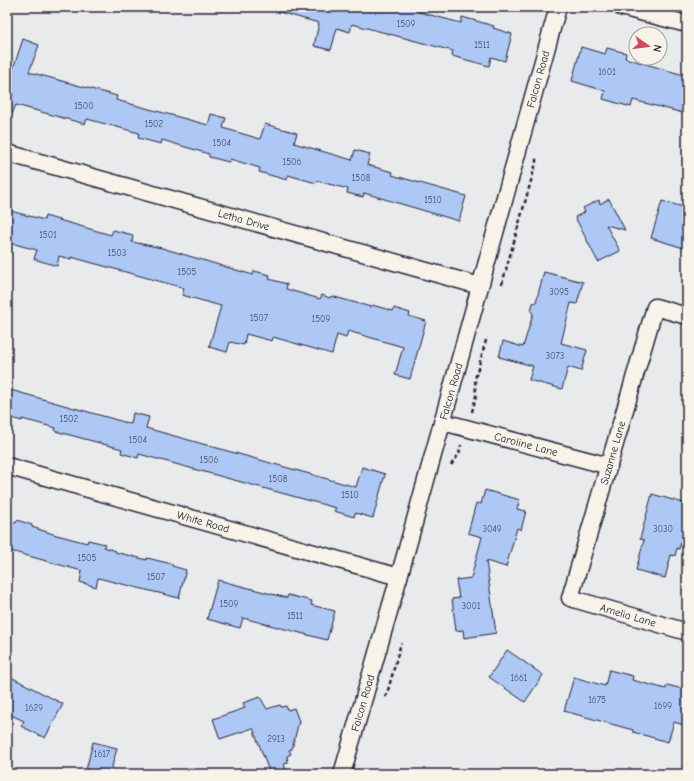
<svg xmlns="http://www.w3.org/2000/svg" width="694" height="781" font-family="'Comic Neue',sans-serif">
  <style>
    .building { fill: #adc8f5; stroke: #22223b }
    .lines { fill: none; stroke-linecap: round; stroke-linejoin: round }
    .street-casing { stroke: #22223b; stroke-width: 19 }
    .path { stroke: #22223b; stroke-width: 2.5; stroke-dasharray: 4 3; stroke-linecap: butt }
    .street { stroke: #f7f3e8; stroke-width: 16 }
    .labels { text-anchor: middle; dominant-baseline: central; stroke-width: 3.5; stroke-linejoin: round; paint-order: stroke }
    .number-label { font-size: 9px; fill: #454c6a }
    .street-label { font-size: 11px; fill: #22223b; stroke: #f7f3e8 }
  </style>
  <rect width="100%" height="100%" fill="#e8eaeb"/>
  <filter id="ink" filterUnits="userSpaceOnUse"><feTurbulence type="fractalNoise" baseFrequency=".025" numOctaves="2"/><feDisplacementMap in="SourceGraphic" scale="8" xChannelSelector="R" yChannelSelector="G"/><feConvolveMatrix kernelMatrix="1 2 1 2 8 2 1 2 1" color-interpolation-filters="sRGB"/></filter>
  <g filter="url(#ink)">
    <g class="building">
      <polygon points="279,7 421,7 419,12 461,23 462,17 494,26 493,28 512,34 505,61 491,57 489,66 452,56 453,51 352,24 350,32 337,28 331,50 314,46 319,23 279,12"/>
      <polygon points="23,39 39,45 29,72 117,96 116,100 208,125 211,114 226,118 223,128 260,139 265,124 297,133 294,143 352,160 355,150 370,154 367,165 393,172 392,175 466,196 459,221 364,193 363,197 347,193 348,189 317,181 316,183 288,175 287,180 259,172 260,168 230,159 229,162 209,157 209,154 162,140 161,144 138,138 139,133 87,119 85,124 16,105 12,114 7,112 7,67 13,69"/>
      <polygon points="581,47 605,54 607,48 626,53 625,58 687,76 687,114 633,100 631,107 603,99 605,91 572,81"/>
      <polygon points="609,199 625,230 606,225 620,251 598,262 575,217 585,212 583,208 599,200 600,204"/>
      <polygon points="662,201 687,208 687,249 651,238"/>
      <polygon points="7,210 44,220 45,216 111,235 113,230 133,235 132,242 162,248 253,275 254,271 270,275 269,279 287,284 286,289 320,299 322,295 330,298 331,296 371,307 372,305 393,311 394,308 410,313 409,316 426,321 410,379 395,375 403,347 348,331 346,338 337,335 332,354 273,337 272,341 246,334 244,345 230,342 227,352 209,347 221,306 182,295 184,288 71,257 71,259 59,256 57,266 34,259 37,250 7,242"/>
      <polygon points="544,272 583,282 577,304 571,303 561,343 587,350 581,371 568,367 562,389 529,380 533,366 499,357 503,341 523,347 533,314 531,311 533,303 536,302"/>
      <polygon points="7,389 131,424 133,413 149,417 146,428 356,487 362,467 385,474 373,518 355,513 354,517 334,511 336,508 139,454 138,458 121,453 122,449 55,431 56,428 22,419 22,421 7,417"/>
      <polygon points="485,490 520,500 517,509 526,511 521,530 517,528 506,567 486,561 496,633 464,638 463,630 456,631 452,599 459,598 456,580 471,578 482,537 468,533 476,503 481,504"/>
      <polygon points="652,494 687,504 687,519 679,549 677,548 675,556 671,555 665,578 636,570 644,540 640,539"/>
      <polygon points="17,520 32,525 32,527 53,534 87,543 88,540 105,544 104,547 116,551 115,552 147,560 147,558 172,564 172,566 186,570 179,598 98,578 96,587 80,582 82,571 7,550 7,521 16,523"/>
      <polygon points="218,580 287,598 288,595 312,601 311,605 335,611 327,640 243,618 240,628 207,619"/>
      <polygon points="507,650 543,675 525,702 489,677"/>
      <polygon points="609,670 633,676 632,680 666,689 667,685 687,690 687,726 674,722 668,742 633,732 633,730 564,711 574,677 605,686"/>
      <polygon points="7,675 63,704 45,738 21,726 24,721 7,713"/>
      <polygon points="260,697 267,709 280,705 281,707 286,706 288,710 294,708 299,721 292,749 289,750 291,754 287,756 288,763 284,764 286,770 274,774 270,774 253,728 220,739 213,719 245,708 243,703"/>
      <polygon points="93,742 117,748 110,774 85,774"/>
    </g>
    <g class="lines">
      <defs>
        <g id="street">
          <polyline points="621,7 687,24"/>
          <path id="s1" d="M7,153l473,133"/>
          <path id="s2" d="M687,316l-32,-9 -85,291 117,34"/>
          <path id="s3" d="M443,422l166,44"/>
          <path id="s4" d="M7,466l392,111"/>
          <path id="s5" d="M342,774l57,-197 159,-570"/>
        </g>
      </defs>
      <use href="#street" class="street-casing"/>
      <g class="path">
        <polyline points="502,284 536,163 536,158"/>
        <polyline points="472,412 476,396 475,379 487,337"/>
        <polyline points="451,465 459,454 461,445"/>
        <polyline points="385,697 387,694 401,643"/>
      </g>
      <use href="#street" class="street"/>
    </g>
  </g>
  <g class="labels">
    <g class="number-label">
      <text x="406" y="24">1509</text>
      <text x="482" y="45">1511</text>
      <text x="607" y="72">1601</text>
      <text x="84" y="106">1500</text>
      <text x="154" y="124">1502</text>
      <text x="222" y="143">1504</text>
      <text x="292" y="162">1506</text>
      <text x="361" y="178">1508</text>
      <text x="433" y="200">1510</text>
      <text x="48" y="235">1501</text>
      <text x="117" y="253">1503</text>
      <text x="187" y="272">1505</text>
      <text x="559" y="292">3095</text>
      <text x="259" y="318">1507</text>
      <text x="321" y="319">1509</text>
      <text x="555" y="356">3073</text>
      <text x="69" y="419">1502</text>
      <text x="138" y="440">1504</text>
      <text x="209" y="460">1506</text>
      <text x="278" y="479">1508</text>
      <text x="350" y="495">1510</text>
      <text x="492" y="529">3049</text>
      <text x="663" y="529">3030</text>
      <text x="87" y="558">1505</text>
      <text x="156" y="577">1507</text>
      <text x="229" y="604">1509</text>
      <text x="471" y="606">3001</text>
      <text x="295" y="616">1511</text>
      <text x="519" y="678">1661</text>
      <text x="597" y="700">1675</text>
      <text x="663" y="706">1699</text>
      <text x="34" y="708">1629</text>
      <text x="276" y="739">2913</text>
      <text x="102" y="754">1617</text>
    </g>
    <g class="street-label">
      <text stroke="none"><textPath href="#s5" startOffset="722">Falcon Road</textPath></text>
      <text stroke="none"><textPath href="#s1" startOffset="246">Letha Drive</textPath></text>
      <text stroke="none"><textPath href="#s5" startOffset="398">Falcon Road</textPath></text>
      <text stroke="none"><textPath href="#s3" startOffset="86">Caroline Lane</textPath></text>
      <text transform="translate(613 453) rotate(-74)">Suzanne Lane</text>
      <text stroke="none"><textPath href="#s4" startOffset="204">White Road</textPath></text>
      <text stroke="none"><textPath href="#s2" startOffset="397">Amelia Lane</textPath></text>
      <text stroke="none"><textPath href="#s5" startOffset="74">Falcon Road</textPath></text>
    </g>
  </g>
  <rect width="694" height="781" fill="none" stroke="#f7f3e8" stroke-width="24"/>
  <rect x="12" y="12" width="670" height="757" fill="none" stroke="#22223b" stroke-width="1.5" filter="url(#ink)"/>
  <g transform="translate(648 46) rotate(104)"><circle r="19" fill="#f7f3e8" stroke="#a29fa3"/>
  <path d="M0-3L7 15L0 10L-7 15Z" fill="#d1495b"/>
  <text y="-6" font-size="11" font-weight="bold" text-anchor="middle" fill="#22223b">N</text>
  </g>
</svg>
